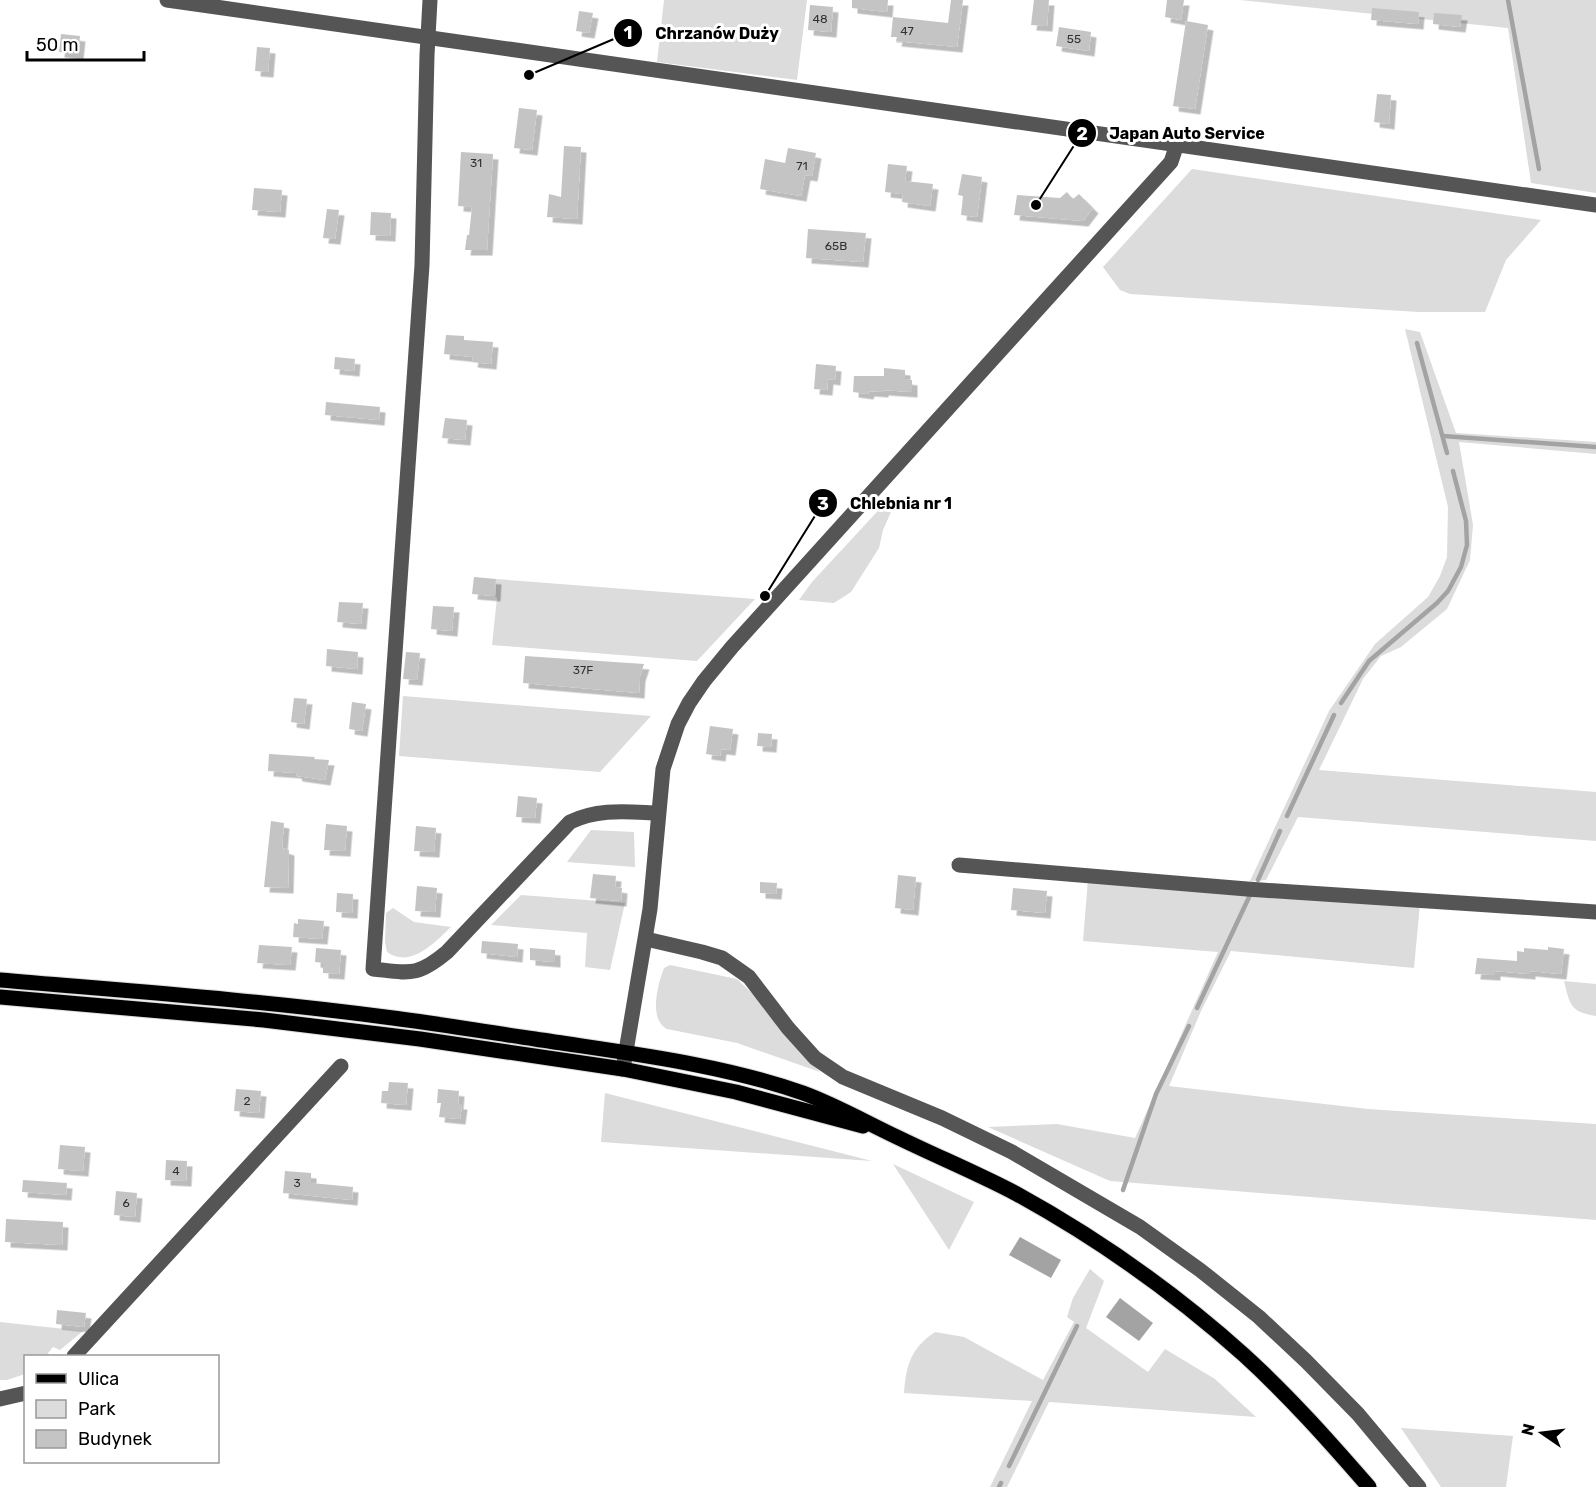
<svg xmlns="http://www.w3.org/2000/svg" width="1596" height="1487" font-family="Rubik,sans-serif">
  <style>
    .green { fill: #dcdcdc }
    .water { fill: #a3a3a3 }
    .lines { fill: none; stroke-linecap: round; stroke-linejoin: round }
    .stream { stroke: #a3a3a3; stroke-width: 4.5 }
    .building { fill: #c4c4c4; filter: url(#shadow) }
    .major-casing { stroke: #dbdbdb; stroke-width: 17 }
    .minor { stroke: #555; stroke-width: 15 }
    .major { stroke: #000; stroke-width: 15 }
    .labels { text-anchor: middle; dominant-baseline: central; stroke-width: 6; stroke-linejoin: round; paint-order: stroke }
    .number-label { font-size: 12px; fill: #313131 }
    .leader { fill: none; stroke: #000; stroke-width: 2 }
    .callout-dot { fill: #000; stroke: #fff; stroke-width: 2 }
    .mark-label { font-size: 18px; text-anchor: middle; font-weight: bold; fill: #fff }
    .callout-label { font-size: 16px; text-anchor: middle; font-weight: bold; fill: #000; stroke: #fff; stroke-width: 6; stroke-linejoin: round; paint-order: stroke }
  </style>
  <defs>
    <filter id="shadow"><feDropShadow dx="5.5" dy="5.5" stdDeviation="0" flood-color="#0004"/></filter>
  </defs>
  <rect width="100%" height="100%" fill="#fff"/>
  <g class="green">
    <polygon points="664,0 807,0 797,80 657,62"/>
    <polygon points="1240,0 1596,0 1596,193 1531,183 1508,28"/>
    <polygon points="1192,169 1541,220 1506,260 1485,312 1418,312 1130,294 1120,290 1103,267"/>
    <polygon points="1405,329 1420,332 1456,433 1596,442 1596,454 1459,442 1473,525 1470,560 1447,609 1401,647 1381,656 1363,679 1319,770 1596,792 1596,841 1298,817 1266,880 1250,881 1329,711 1375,644 1428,597 1440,576 1447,557 1448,507"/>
    <polygon points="888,500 891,512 883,530 879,548 851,592 834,603 799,600 812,582"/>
    <polygon points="496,579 755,599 697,661 492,645 497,598 495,596"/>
    <polygon points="403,696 651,716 600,772 399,756"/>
    <polygon points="591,830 634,832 635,867 567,862"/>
    <polygon points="1088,879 1420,904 1414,968 1231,951 1201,1011 1169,1086 1368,1109 1596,1124 1596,1220 1110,1181 988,1127 1057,1124 1135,1138 1218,952 1083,941"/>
    <polygon points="521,895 625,903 610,970 585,967 587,933 491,925"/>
    <path d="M393,908l21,14 37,5c-16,15 -40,42 -64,25l-2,-10 1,-29z"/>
    <path d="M670,965l67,14 19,18 44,55 20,20 -83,-29 -70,-14c-19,-10 -9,-45 -3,-61z"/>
    <path d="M1564,981l32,3v32c-26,-4 -26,-11 -32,-35z"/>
    <polygon points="605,1093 872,1161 601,1142"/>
    <polygon points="893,1164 974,1202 949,1250"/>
    <path d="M1090,1269l14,12 -18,47 62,44 17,-23 50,30 41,38 -207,-15 -42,85h-17l42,-86 -128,-8c2,-28 7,-45 31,-61l29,5 79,43 31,-58 -7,-5 6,-19z"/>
    <polygon points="0,1322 83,1331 60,1350 53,1347 48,1353 49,1356 26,1356 25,1374 7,1380 0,1380"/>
    <polygon points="1401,1428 1513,1436 1506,1487 1441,1487"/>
  </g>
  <g class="water">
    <polygon points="1020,1237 1061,1260 1051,1278 1009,1255"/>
    <polygon points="1120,1298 1153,1323 1139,1341 1106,1317"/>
  </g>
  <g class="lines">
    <g class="stream">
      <polyline points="1508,0 1539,169"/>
      <polyline points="1417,343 1447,453"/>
      <polyline points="1443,436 1596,447"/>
      <polyline points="1341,703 1369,661 1437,603 1448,591 1461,567 1467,545 1466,521 1453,471"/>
      <polyline points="1287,816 1334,715"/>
      <polyline points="1258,880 1280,831"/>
      <polyline points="1197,1008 1250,895"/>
      <polyline points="1123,1190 1156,1094 1189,1026"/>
      <polyline points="1009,1466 1077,1326"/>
      <polyline points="999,1487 1001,1483"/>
    </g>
  </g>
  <g class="building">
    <polygon points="852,0 888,0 887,12 852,8"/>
    <polygon points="951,0 963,0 957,47 896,41 897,37 891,37 893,17 948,23"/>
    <polygon points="1034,0 1049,0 1047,26 1031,25"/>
    <polygon points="1167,0 1184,0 1181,20 1165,17"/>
    <polygon points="810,5 833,7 831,32 808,30"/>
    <polygon points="1372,8 1419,12 1418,24 1371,20"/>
    <polygon points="579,11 593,13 589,33 576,31"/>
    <polygon points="1434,13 1462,15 1460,27 1433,24"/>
    <polygon points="1186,21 1208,25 1195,109 1173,106"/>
    <polygon points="1059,27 1091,32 1089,51 1056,46"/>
    <polygon points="61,34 80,36 78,54 59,52"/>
    <polygon points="257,47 270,48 268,72 255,71"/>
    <polygon points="1377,94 1391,95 1389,124 1374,122"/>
    <polygon points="519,108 537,110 532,150 514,148"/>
    <polygon points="564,146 581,147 577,219 547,217 549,194 561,197"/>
    <polygon points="788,148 816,153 812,176 805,175 801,196 760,189 765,159 785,163"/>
    <polygon points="461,152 493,154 487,250 465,250 467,235 469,235 472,207 458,206"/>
    <polygon points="888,164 907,166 905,181 933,184 930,206 902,202 903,194 885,192"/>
    <polygon points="962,174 982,177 977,217 961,215 963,196 958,195"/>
    <polygon points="254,188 282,190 280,212 252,210"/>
    <polygon points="1067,192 1073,199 1079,194 1093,208 1083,221 1014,215 1017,195 1060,198"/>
    <polygon points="327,209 339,210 335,239 323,238"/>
    <polygon points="371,212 391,213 390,236 370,235"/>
    <polygon points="808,229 866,233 863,262 806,258"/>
    <polygon points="446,335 464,336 464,340 493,342 491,364 472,362 473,357 444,354"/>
    <polygon points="335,357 355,359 354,371 334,369"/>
    <polygon points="816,364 836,366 835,380 828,379 827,390 814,389"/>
    <polygon points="884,368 905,370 905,379 912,380 912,392 883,390 883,392 869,391 868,394 853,392 854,376 884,376"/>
    <polygon points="326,402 380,407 379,420 325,415"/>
    <polygon points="445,418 467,420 465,440 442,438"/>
    <polygon points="474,577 496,579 495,596 472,594"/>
    <polygon points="339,602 363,603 361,624 337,622"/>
    <polygon points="433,606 454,607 452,631 431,629"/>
    <polygon points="327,649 358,652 357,669 326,666"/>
    <polygon points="406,652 420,653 417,680 403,679"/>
    <polygon points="525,656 644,664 640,676 639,693 523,683"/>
    <polygon points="294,698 307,699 304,724 291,722"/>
    <polygon points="352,702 366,704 362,731 349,729"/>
    <polygon points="710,726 733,729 730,750 721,749 720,756 706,754"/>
    <polygon points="758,733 772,734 771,747 757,746"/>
    <polygon points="269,754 315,757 314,759 329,760 325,780 297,776 296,773 268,771"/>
    <polygon points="518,796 537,798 535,818 516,817"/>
    <polygon points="271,821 284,823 282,848 289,850 288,888 264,887"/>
    <polygon points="326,824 347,826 345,851 324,850"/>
    <polygon points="416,826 436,828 434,852 414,851"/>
    <polygon points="593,874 616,876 615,887 622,888 621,901 590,898"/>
    <polygon points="898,875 916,877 913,910 895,908"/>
    <polygon points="760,882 777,883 776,894 760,893"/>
    <polygon points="417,886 437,888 435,912 415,911"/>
    <polygon points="1013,888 1047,891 1045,913 1011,910"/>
    <polygon points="337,893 353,894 352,913 336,912"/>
    <polygon points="298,919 324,921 322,939 293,937 294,923 298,924"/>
    <polygon points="482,941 518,944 517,957 481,953"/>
    <polygon points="259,945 292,947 290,965 257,963"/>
    <polygon points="1548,947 1564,949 1561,974 1530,971 1530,974 1495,971 1495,975 1475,974 1477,958 1517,961 1517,951 1524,952 1524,948 1548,950"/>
    <polygon points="316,948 341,950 339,974 323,973 323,963 315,962"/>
    <polygon points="530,948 555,950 555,962 530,960"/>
    <polygon points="389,1082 408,1083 406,1105 381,1103 382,1091 388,1091"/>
    <polygon points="236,1089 261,1091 259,1113 234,1111"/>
    <polygon points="438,1089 459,1091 458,1104 462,1104 460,1119 439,1117 441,1103 437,1103"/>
    <polygon points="60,1145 85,1147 83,1171 58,1169"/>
    <polygon points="166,1160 187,1161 186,1181 165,1180"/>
    <polygon points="285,1171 311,1173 311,1183 353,1187 352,1200 283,1193"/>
    <polygon points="23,1180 67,1183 66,1195 22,1192"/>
    <polygon points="116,1191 137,1193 135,1217 114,1215"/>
    <polygon points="6,1219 63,1222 62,1245 5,1242"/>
    <polygon points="57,1310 86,1313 84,1327 56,1324"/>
  </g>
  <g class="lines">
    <defs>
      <g id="major">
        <path d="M0,980c128,11 257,20 385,37 50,6 100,15 150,22 90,14 182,24 268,54 33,12 64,30 96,45 39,19 78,35 116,55 82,45 160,100 229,162 45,41 85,86 125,132"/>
        <polyline points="0,997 264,1020 420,1039 623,1069 736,1092 863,1126"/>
      </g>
    </defs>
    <use href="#major" class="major-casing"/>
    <g class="minor">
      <polyline points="167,0 1596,205"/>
      <path d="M430,0l-3,55 -5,210 -49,704c37,4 44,8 74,-17l123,-130c29,-14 58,-10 88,-9"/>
      <polyline points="959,865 1247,889 1596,912"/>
      <polyline points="646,939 702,952 722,958 749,977 788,1028 815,1058 843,1077 942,1118 1012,1152 1140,1227 1200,1270 1259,1317 1306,1361 1358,1414 1419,1487"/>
      <polyline points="623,1069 650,909 663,769 678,724 689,703 704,681 732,647 1171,162 1177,144"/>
      <polyline points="74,1356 341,1066"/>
      <polyline points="0,1399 26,1393"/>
    </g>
    <use href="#major" class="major"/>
  </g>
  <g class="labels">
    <g class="number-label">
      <text x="820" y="19">48</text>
      <text x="907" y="31">47</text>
      <text x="1074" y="39">55</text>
      <text x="476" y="163">31</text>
      <text x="802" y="166">71</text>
      <text x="836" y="246">65B</text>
      <text x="583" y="670">37F</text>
      <text x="247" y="1101">2</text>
      <text x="176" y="1171">4</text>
      <text x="297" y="1183">3</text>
      <text x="126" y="1203">6</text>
    </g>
  </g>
  <path class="leader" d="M529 75L628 33M1036 205L1082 133M765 596L823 503"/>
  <g class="callout-dot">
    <circle cx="529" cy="75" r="6"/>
    <circle cx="1036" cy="205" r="6"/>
    <circle cx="765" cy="596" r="6"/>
    <circle cx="628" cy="33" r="15"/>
    <circle cx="1082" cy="133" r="15"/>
    <circle cx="823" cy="503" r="15"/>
  </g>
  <g class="mark-label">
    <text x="628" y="39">1</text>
    <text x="1082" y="140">2</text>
    <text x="823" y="510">3</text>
  </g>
  <g class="callout-label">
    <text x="717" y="39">Chrzanów Duży</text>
    <text x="1187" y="139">Japan Auto Service</text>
    <text x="901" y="509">Chlebnia nr 1</text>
  </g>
  <rect x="24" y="1355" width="195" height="108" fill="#ffffff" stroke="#999999" stroke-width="1.5"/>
  <rect x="36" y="1374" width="30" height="9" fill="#000000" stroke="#999999" stroke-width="1.5"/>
  <text x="78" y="1385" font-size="18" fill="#000000">Ulica</text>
  <rect x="36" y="1400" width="30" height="18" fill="#dcdcdc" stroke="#999999" stroke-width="1.5"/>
  <text x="78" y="1415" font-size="18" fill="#000000">Park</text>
  <rect x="36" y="1430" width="30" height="18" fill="#c4c4c4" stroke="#999999" stroke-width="1.5"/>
  <text x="78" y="1445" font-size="18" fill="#000000">Budynek</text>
  <g transform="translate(1542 1433) rotate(284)" stroke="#ffffff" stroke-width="4.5" paint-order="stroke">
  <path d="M0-4.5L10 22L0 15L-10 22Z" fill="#000000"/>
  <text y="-9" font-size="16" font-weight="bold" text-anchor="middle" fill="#000000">N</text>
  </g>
  <path d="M27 51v9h117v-9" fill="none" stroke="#000000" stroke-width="3"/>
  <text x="36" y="51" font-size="18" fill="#000000" stroke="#ffffff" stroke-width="4.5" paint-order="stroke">50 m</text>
</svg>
